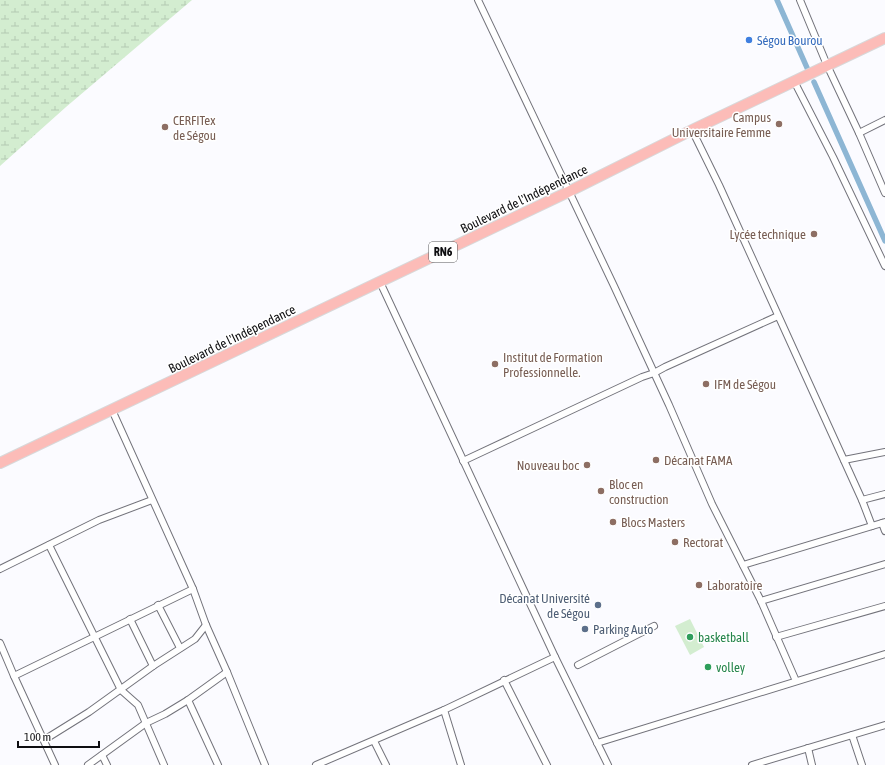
<svg xmlns="http://www.w3.org/2000/svg" width="885" height="765" font-family="'Asap Condensed',sans-serif">
  <style>
    .wetland { fill: url(#wetland-marsh) }
    .pitch { fill: #d3edd0 }
    .lines { fill: none; stroke-linecap: round; stroke-linejoin: round }
    .canal { stroke: #8db6d4; stroke-width: 5.5 }
    .minor-casing { stroke: #73737b; stroke-width: 8 }
    .trunk-casing { stroke: #d8d8d9; stroke-width: 12 }
    .minor { stroke: #fff; stroke-width: 6 }
    .trunk { stroke: #fcbcb8; stroke-width: 10 }
    .shop-dot { fill: #3f7fe0; stroke: #fff; stroke-width: 1.5 }
    .education-dot { fill: #8d6e63; stroke: #fff; stroke-width: 1.5 }
    .service-dot { fill: #5c6f8a; stroke: #fff; stroke-width: 1.5 }
    .leisure-dot { fill: #2e9e5b; stroke: #fff; stroke-width: 1.5 }
    .labels { text-anchor: middle; dominant-baseline: central; stroke-width: 3; stroke-linejoin: round; paint-order: stroke }
    .shield { fill: #fff; stroke: #565658; stroke-width: 1 }
    .shield-label { font-size: 12px; font-weight: bold; fill: #0e0e11 }
    .shop-label { font-size: 13px; fill: #366cbe; stroke: #fff; text-anchor: start }
    .education-label { font-size: 13px; fill: #785e54; stroke: #fff; text-anchor: start }
    .street-label { font-size: 13px; fill: #0e0e11; stroke: #fff }
    .service-label { font-size: 13px; fill: #4e5e75; stroke: #fff; text-anchor: end }
    .leisure-label { font-size: 13px; fill: #27864d; stroke: #fff; text-anchor: start }
  </style>
  <defs>
    <pattern id="wetland-marsh" width="20" height="14" patternUnits="userSpaceOnUse"><rect width="20" height="14" fill="#d3edd0"/><path d="M1 5h8M5 5V1M11 12h8M15 12V8" fill="none" stroke="#b4cab2"/></pattern>
  </defs>
  <rect width="100%" height="100%" fill="#fbfbff"/>
  <polygon class="wetland" points="0,0 192,0 66,107 0,166"/>
  <polygon class="pitch" points="690,619 704,647 690,655 675,626"/>
  <g class="lines">
    <g class="canal">
      <polyline points="777,0 808,70"/>
      <polyline points="814,82 885,241"/>
    </g>
    <defs>
      <g id="minor">
        <polyline points="478,0 614,286 669,405 712,504 761,601 796,681"/>
        <polyline points="800,0 827,65 859,133 885,193"/>
        <polyline points="794,81 833,157 885,266"/>
        <polyline points="692,130 719,185 862,500 872,526"/>
        <polyline points="859,133 885,120"/>
        <polyline points="380,282 555,657 608,765"/>
        <polyline points="112,410 193,589 206,625 227,672 265,765"/>
        <polyline points="844,460 885,452"/>
        <polyline points="463,461 642,377 654,373 665,367 778,316"/>
        <polyline points="862,500 885,494"/>
        <polyline points="882,523 885,531"/>
        <polyline points="49,545 121,690 138,705 164,765"/>
        <polyline points="743,565 885,522"/>
        <polyline points="0,569 99,520 152,500"/>
        <polyline points="761,601 885,564"/>
        <polyline points="158,605 180,648"/>
        <polyline points="130,619 153,666"/>
        <polyline points="776,637 885,606"/>
        <polyline points="0,643 14,676 55,765"/>
        <polyline points="578,665 654,626"/>
        <polyline points="14,676 193,589"/>
        <polyline points="504,680 547,765"/>
        <polyline points="188,700 218,765"/>
        <polyline points="852,735 862,765"/>
        <polyline points="44,740 89,712 153,666 195,639 206,625"/>
        <polyline points="374,741 386,765"/>
        <polyline points="597,743 885,654"/>
        <polyline points="808,748 812,765"/>
        <polyline points="102,755 107,765"/>
        <polyline points="88,765 146,723 165,714 188,700 227,672"/>
        <polyline points="316,765 444,710"/>
        <polyline points="461,765 444,710 555,657"/>
        <polyline points="752,765 885,725"/>
      </g>
      <polyline id="trunk" points="0,463 568,192 692,130 885,38"/>
    </defs>
    <use href="#minor" class="minor-casing"/>
    <use href="#trunk" class="trunk-casing"/>
    <use href="#minor" class="minor"/>
    <use href="#trunk" class="trunk"/>
  </g>
  <circle class="shop-dot" cx="749" cy="40" r="4"/>
  <g class="education-dot">
    <circle cx="779" cy="124" r="4"/>
    <circle cx="165" cy="127" r="4"/>
    <circle cx="814" cy="234" r="4"/>
    <circle cx="495" cy="364" r="4"/>
    <circle cx="706" cy="384" r="4"/>
    <circle cx="656" cy="460" r="4"/>
    <circle cx="587" cy="465" r="4"/>
    <circle cx="601" cy="491" r="4"/>
    <circle cx="613" cy="522" r="4"/>
    <circle cx="675" cy="542" r="4"/>
    <circle cx="699" cy="585" r="4"/>
  </g>
  <g class="service-dot">
    <circle cx="598" cy="605" r="4"/>
    <circle cx="585" cy="629" r="4"/>
  </g>
  <g class="leisure-dot">
    <circle cx="690" cy="637" r="4"/>
    <circle cx="708" cy="667" r="4"/>
  </g>
  <g class="labels">
    <rect class="shield" x="429" y="242" width="28" height="20" rx="3"/>
    <g class="shield-label">
      <text x="443" y="252">RN6</text>
    </g>
    <g class="shop-label">
      <text x="757" y="40">Ségou Bourou</text>
    </g>
    <g class="education-label">
      <text x="771" y="117" text-anchor="end">Campus<tspan x="771" dy="15">Universitaire Femme</tspan></text>
      <text x="173" y="120">CERFITex<tspan x="173" dy="15">de Ségou</tspan></text>
      <text x="806" y="234" text-anchor="end">Lycée technique</text>
      <text x="503" y="357">Institut de Formation<tspan x="503" dy="15">Professionnelle.</tspan></text>
      <text x="714" y="384">IFM de Ségou</text>
      <text x="664" y="460">Décanat FAMA</text>
      <text x="579" y="465" text-anchor="end">Nouveau boc</text>
      <text x="609" y="484">Bloc en<tspan x="609" dy="15">construction</tspan></text>
      <text x="621" y="522">Blocs Masters</text>
      <text x="683" y="542">Rectorat</text>
      <text x="707" y="585">Laboratoire</text>
    </g>
    <g class="street-label">
      <text transform="translate(524 199) rotate(-26)">Boulevard de l'Indépendance</text>
      <text transform="translate(232 339) rotate(-26)">Boulevard de l'Indépendance</text>
    </g>
    <g class="service-label">
      <text x="590" y="598">Décanat Université<tspan x="590" dy="15">de Ségou</tspan></text>
      <text x="593" y="629" text-anchor="start">Parking Auto</text>
    </g>
    <g class="leisure-label">
      <text x="698" y="637">basketball</text>
      <text x="716" y="667">volley</text>
    </g>
  </g>
  <path d="M18 741v6h81v-6" fill="none" stroke="#0e0e11" stroke-width="2"/>
  <text x="24" y="741" font-size="12" fill="#0e0e11" stroke="#ffffff" stroke-width="3" paint-order="stroke">100 m</text>
</svg>
